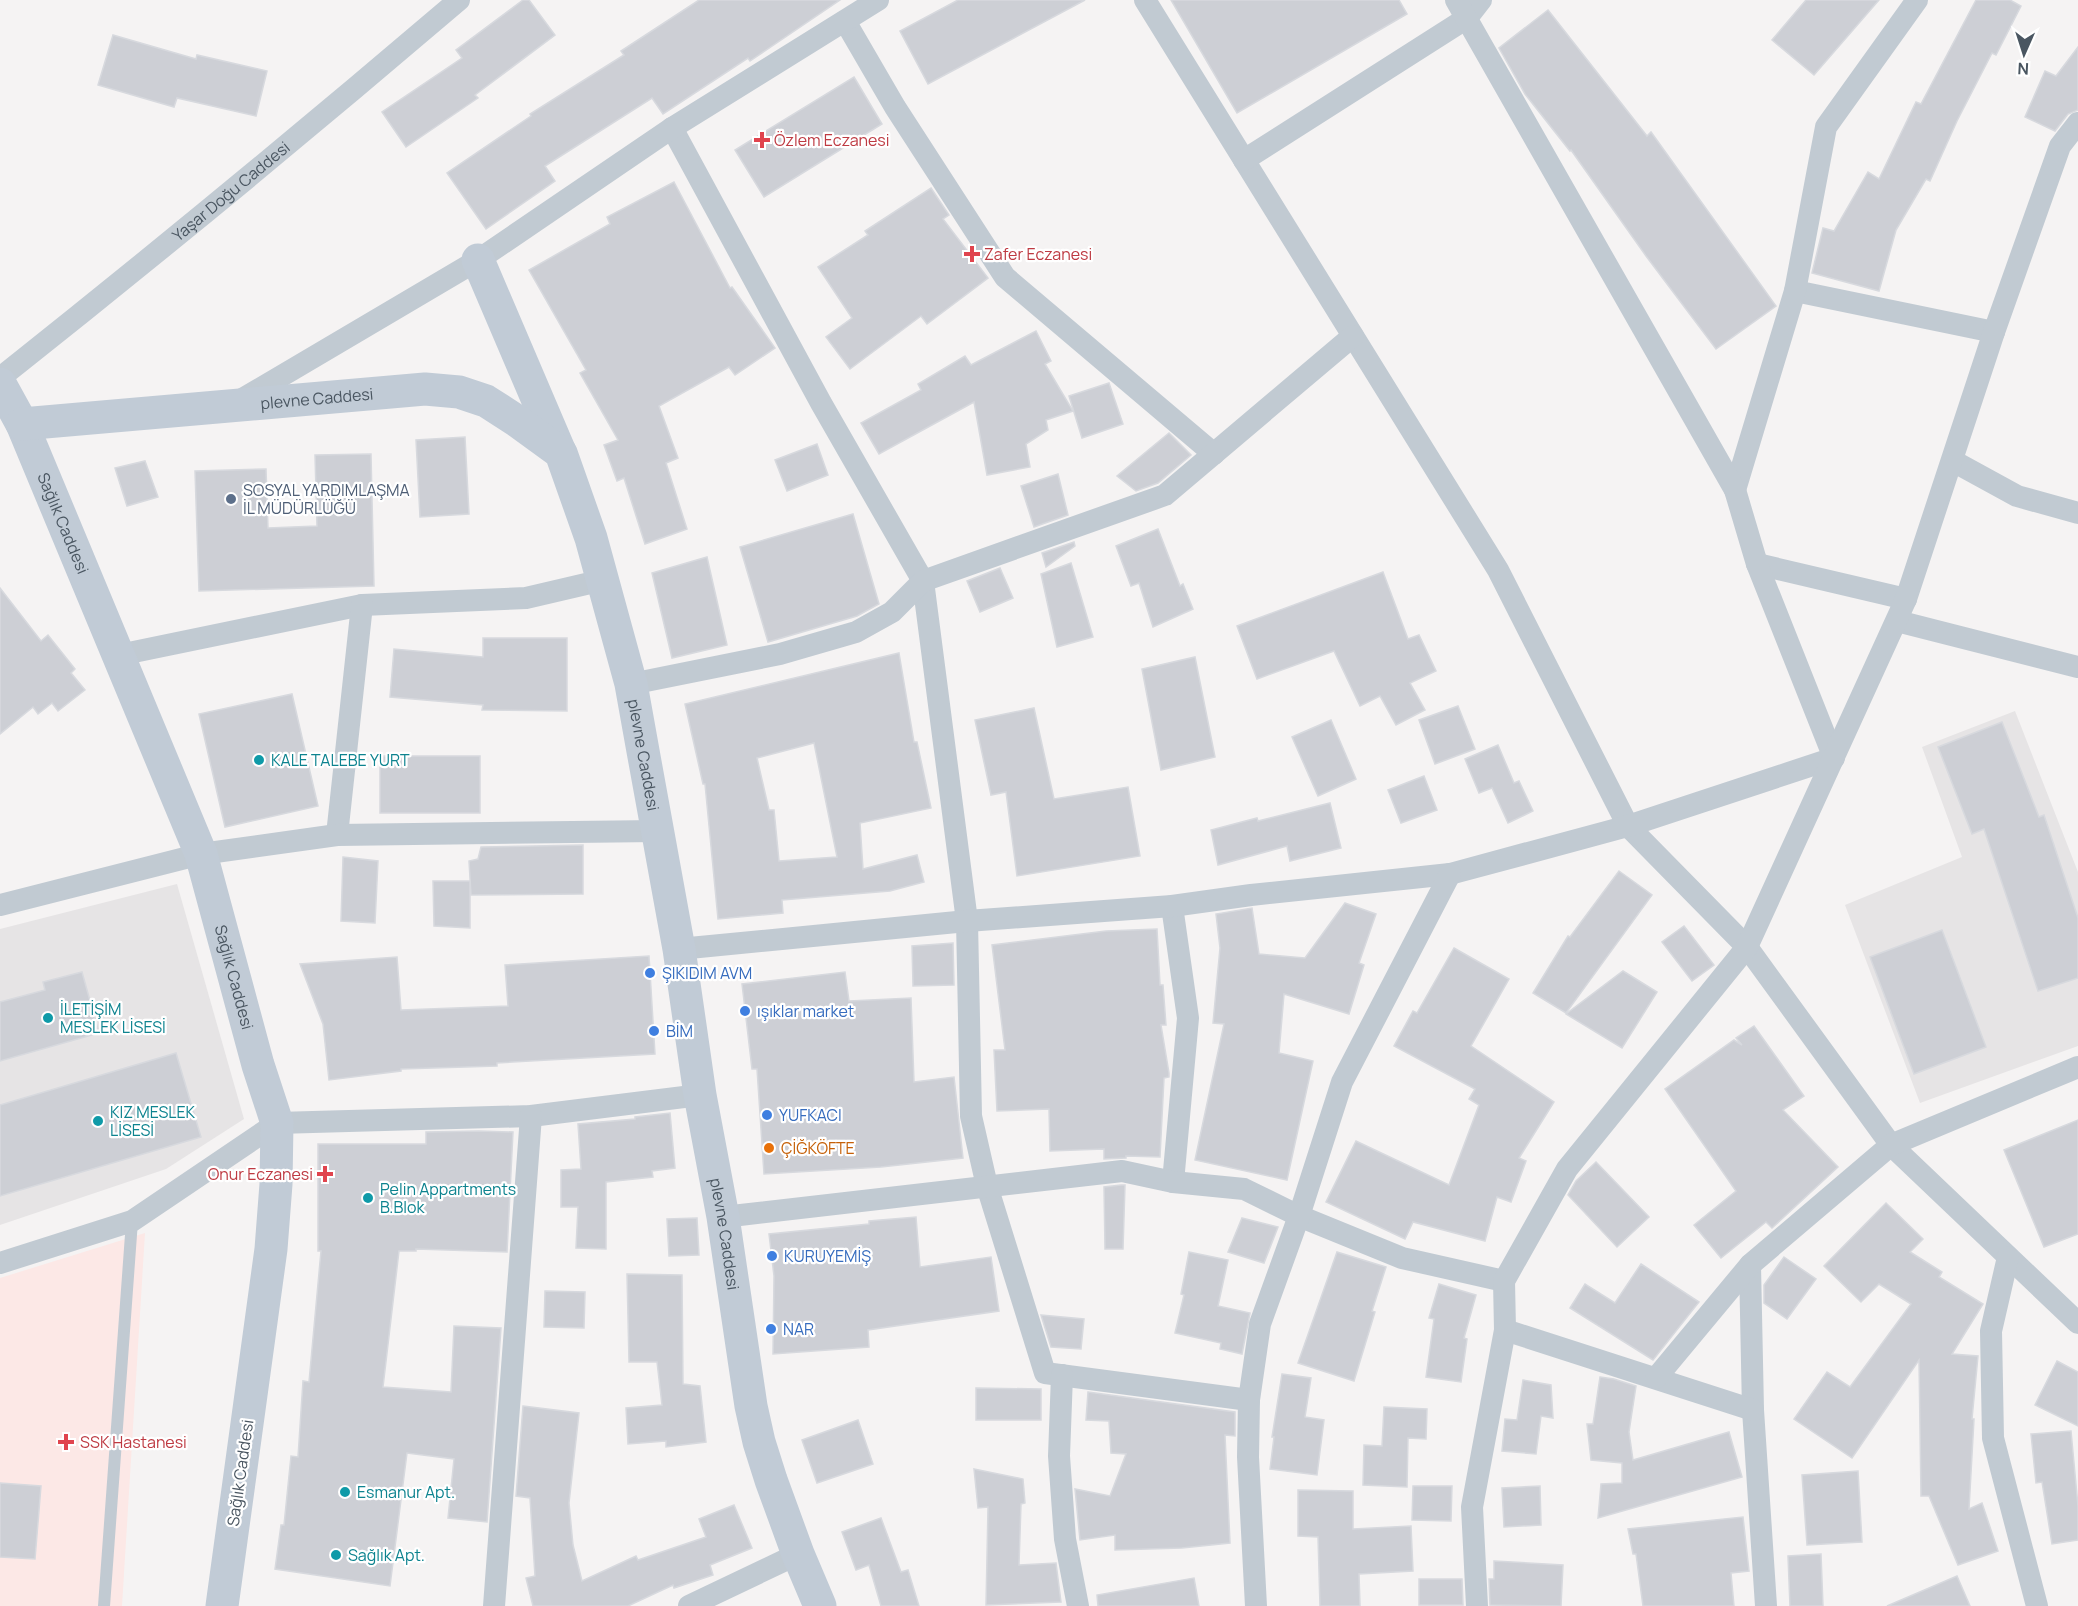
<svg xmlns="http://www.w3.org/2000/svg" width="2078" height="1606" font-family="Manrope,sans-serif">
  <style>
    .education { fill: #e6e4e5 }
    .medical { fill: #fce8e6 }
    .building { fill: #cdcfd5; stroke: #d7d9de; stroke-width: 1.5; fill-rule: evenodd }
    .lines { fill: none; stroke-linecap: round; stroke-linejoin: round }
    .lane { stroke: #c1cad2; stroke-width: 12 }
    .street { stroke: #c1cad2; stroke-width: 22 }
    .secondary { stroke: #c1cbd6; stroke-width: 33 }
    .health-dot { fill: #e0444e; stroke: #fff; stroke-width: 2 }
    .service-dot { fill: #5c6f8a; stroke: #fff; stroke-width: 2 }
    .culture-dot { fill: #0f9aa8; stroke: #fff; stroke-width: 2 }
    .shop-dot { fill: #3f7fe0; stroke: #fff; stroke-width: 2 }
    .food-dot { fill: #e8710a; stroke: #fff; stroke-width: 2 }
    .labels { text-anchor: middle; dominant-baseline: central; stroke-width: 4.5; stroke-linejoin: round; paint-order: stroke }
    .health-label { font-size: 16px; fill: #be3a42; stroke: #fff; text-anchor: start }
    .street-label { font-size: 16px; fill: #4a5661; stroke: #fff }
    .service-label { font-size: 16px; fill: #4e5e75; stroke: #fff; text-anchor: start }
    .culture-label { font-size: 16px; fill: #0d838f; stroke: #fff; text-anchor: start }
    .shop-label { font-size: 16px; fill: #366cbe; stroke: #fff; text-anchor: start }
    .food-label { font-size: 16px; fill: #c56008; stroke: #fff; text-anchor: start }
  </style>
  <rect width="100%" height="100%" fill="#f5f3f3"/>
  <g class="education">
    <polygon points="2015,711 2078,872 2078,1046 1920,1103 1845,905 1962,857 1922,747"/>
    <polygon points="177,884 244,1119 166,1169 0,1225 0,929"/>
  </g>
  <polygon class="medical" points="145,1233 122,1606 0,1606 0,1278"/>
  <g class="building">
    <polygon points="523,0 529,0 555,35 475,95 478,98 406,147 382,112 462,58 456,50"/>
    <polygon points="699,0 840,0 750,61 748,58 663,114 652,98 545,166 555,181 486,229 447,173 531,116 530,114 624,55 621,51"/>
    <polygon points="958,0 1085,0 928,84 900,31"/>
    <polygon points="1171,0 1399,0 1407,14 1237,113"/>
    <polygon points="1806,0 1879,0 1814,75 1772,40"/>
    <polygon points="1976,0 2010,0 2021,6 1996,55 1992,53 1957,121 1930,181 1926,179 1896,230 1879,291 1812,273 1823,228 1834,231 1868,172 1879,179 1916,102 1921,104"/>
    <polygon points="1548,10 1647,136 1651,132 1776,306 1716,349 1646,256 1571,150 1570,151 1525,94 1499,48"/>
    <polygon points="113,35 196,59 197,55 267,71 256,116 177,98 174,107 98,85"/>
    <polygon points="2078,47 2078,110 2068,114 2055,131 2025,117 2045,71 2056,76"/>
    <polygon points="854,77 882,124 764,197 735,150"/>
    <polygon points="674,182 730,288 732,287 775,348 735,375 729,367 659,406 678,458 666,463 687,529 645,544 624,478 617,481 604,445 618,440 580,373 586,370 529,270 610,224 607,217"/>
    <polygon points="931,188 949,215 943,219 988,278 927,324 921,316 850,369 826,337 852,318 818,267 868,235 865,231"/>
    <polygon points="1036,331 1051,361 1045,364 1073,411 1046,420 1048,430 1026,444 1030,467 987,475 974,402 879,454 861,423 921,390 918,384 965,356 971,365"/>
    <polygon points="1109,383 1123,424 1082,438 1069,396"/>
    <polygon points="1169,433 1191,455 1158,483 1136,491 1117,476"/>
    <polygon points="465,437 469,514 420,517 416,440"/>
    <polygon points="817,444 828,475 787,491 775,460"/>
    <polygon points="371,454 374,586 199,591 195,471 266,469 268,528 317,526 315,455"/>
    <polygon points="145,461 158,497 127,506 115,468"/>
    <polygon points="1058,474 1068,515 1034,527 1021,486"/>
    <polygon points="853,514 879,604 857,616 768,642 740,547"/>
    <polygon points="1158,529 1180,586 1183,584 1193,609 1153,627 1139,583 1131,586 1116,546"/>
    <polygon points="1074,542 1075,546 1046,567 1042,553"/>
    <polygon points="707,557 727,645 672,658 652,573"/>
    <polygon points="1071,563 1093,637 1057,647 1041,574"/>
    <polygon points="1000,568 1013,598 980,612 967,581"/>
    <polygon points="1383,572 1408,639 1419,635 1436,671 1410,683 1425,710 1396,725 1380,696 1360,706 1334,651 1257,679 1237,626"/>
    <polygon points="0,588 41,641 48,635 75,669 71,673 85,690 58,711 52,703 38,714 33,707 0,734"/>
    <polygon points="483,638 567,638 567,711 482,710 483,705 390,697 394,649 483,657"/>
    <path d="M899,653l15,89h3l14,66 -71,15 3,46 54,-14 7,27 -34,9 -108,9 1,13 -65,6 -13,-135h-2l-18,-80zM814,743l23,114 -58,4 -5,-51h-5l-12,-52z"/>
    <polygon points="1195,657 1215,757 1161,770 1142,669"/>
    <polygon points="292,694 318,806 225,827 199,714"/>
    <polygon points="1458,706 1475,749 1435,764 1419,720"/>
    <polygon points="1034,708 1054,799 1128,787 1140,856 1017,876 1006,792 991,795 975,720"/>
    <polygon points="1331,720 1356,779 1318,796 1292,737"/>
    <polygon points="2002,722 2039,817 2044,815 2078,918 2078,978 2038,991 1984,829 1972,834 1938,747"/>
    <polygon points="1498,745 1514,783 1519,781 1533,811 1508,823 1492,788 1479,793 1465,759"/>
    <rect x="380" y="756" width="100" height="57"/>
    <polygon points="1424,776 1437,810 1401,823 1388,790"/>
    <polygon points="1330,803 1341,848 1290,861 1287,846 1218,865 1211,830 1257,818 1258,821"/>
    <polygon points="583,845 583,894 471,895 469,861 478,859 481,847"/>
    <polygon points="343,857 378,861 375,923 341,921"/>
    <polygon points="1619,871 1652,895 1566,1013 1533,993 1568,936 1570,937"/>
    <polygon points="433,881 470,881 470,928 434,926"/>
    <polygon points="1345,903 1376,914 1359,963 1364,965 1349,1014 1284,994 1279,1053 1313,1061 1287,1180 1195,1160 1224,1024 1213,1023 1220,948 1216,914 1252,908 1259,954 1305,958"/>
    <polygon points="1684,926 1714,965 1692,981 1662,942"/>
    <polygon points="1157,929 1160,985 1163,985 1166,1025 1161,1025 1169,1073 1169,1077 1164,1078 1160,1157 1126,1156 1126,1158 1104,1159 1104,1149 1050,1151 1049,1109 997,1111 994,1050 1005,1050 992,945 1106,931"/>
    <polygon points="1942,930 1986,1047 1914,1074 1870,957"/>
    <polygon points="953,943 954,985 913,986 912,946"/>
    <polygon points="1454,948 1509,979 1471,1046 1554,1102 1519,1158 1526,1161 1511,1202 1497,1197 1485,1241 1413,1222 1405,1239 1326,1202 1356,1141 1449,1185 1479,1105 1469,1099 1475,1089 1394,1046 1413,1011 1417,1013"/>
    <polygon points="649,956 655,1054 497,1063 497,1066 401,1069 401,1071 329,1080 323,1024 300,964 397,957 401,1010 508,1006 505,965"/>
    <polygon points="1623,971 1657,992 1622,1048 1566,1014"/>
    <polygon points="82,972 99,1033 0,1061 0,1002 45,990 43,982"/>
    <polygon points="845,972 849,1001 911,998 914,1082 954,1077 963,1158 881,1167 764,1174 757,1069 752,1069 742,984"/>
    <polygon points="1754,1026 1804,1096 1783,1110 1838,1167 1772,1228 1766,1222 1721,1258 1694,1225 1736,1191 1665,1089 1734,1040 1742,1045 1736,1038"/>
    <polygon points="176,1053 201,1137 0,1196 0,1105"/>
    <polygon points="670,1113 675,1168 652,1171 653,1177 606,1182 606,1249 576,1248 578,1207 561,1207 561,1170 581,1169 578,1124 635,1119 635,1117"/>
    <polygon points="2078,1120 2078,1234 2044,1247 2004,1150"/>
    <polygon points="479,1131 513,1132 507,1252 416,1249 416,1251 399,1251 383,1387 451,1392 454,1326 501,1328 487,1522 448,1518 454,1459 407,1453 390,1586 275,1569 281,1525 284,1525 291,1456 298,1457 303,1381 309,1382 321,1251 318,1251 318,1144 426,1144 426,1132"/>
    <polygon points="1596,1162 1649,1217 1617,1247 1568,1195 1576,1181"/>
    <polygon points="1121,1185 1125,1185 1123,1249 1105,1249 1104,1187"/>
    <polygon points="1886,1203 1923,1239 1910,1252 1942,1272 1939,1277 1983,1304 1952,1354 1978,1356 1972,1419 1974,1419 1969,1509 1982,1503 1998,1551 1958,1565 1929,1496 1921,1496 1919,1360 1852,1458 1794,1419 1827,1372 1850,1387 1911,1304 1879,1284 1861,1302 1824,1266"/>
    <polygon points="916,1217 920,1267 991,1257 999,1311 868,1330 869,1347 773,1354 774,1276 769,1234 869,1224 869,1221"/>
    <polygon points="697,1218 699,1255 669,1256 667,1219"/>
    <polygon points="1242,1218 1278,1227 1264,1263 1228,1252"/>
    <polygon points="1189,1252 1228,1260 1218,1306 1250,1313 1242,1354 1220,1349 1221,1343 1175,1333 1184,1295 1181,1294"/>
    <polygon points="1337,1252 1386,1267 1372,1311 1375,1312 1354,1381 1298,1363"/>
    <polygon points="1784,1257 1816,1279 1787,1319 1764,1303 1764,1285"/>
    <polygon points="1641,1264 1699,1302 1653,1360 1570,1308 1585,1284 1615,1303"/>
    <polygon points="627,1274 682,1275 683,1384 700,1386 706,1442 666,1447 666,1441 628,1444 626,1408 662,1405 657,1362 629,1362"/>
    <polygon points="1439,1284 1476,1295 1464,1338 1467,1339 1461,1382 1426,1377 1434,1319 1429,1318"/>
    <polygon points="545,1291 585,1292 584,1328 544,1327"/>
    <polygon points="1041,1315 1084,1319 1081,1349 1051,1347"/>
    <polygon points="2057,1361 2078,1372 2078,1426 2035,1405"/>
    <polygon points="1282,1374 1311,1378 1305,1417 1324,1420 1317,1475 1270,1469 1274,1437 1272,1437"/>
    <polygon points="1600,1377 1614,1379 1636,1386 1629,1432 1633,1460 1729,1432 1742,1477 1598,1518 1601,1484 1622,1483 1622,1463 1591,1460 1587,1424 1593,1424"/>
    <polygon points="1523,1380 1551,1385 1553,1418 1541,1416 1536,1454 1502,1451 1505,1419 1517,1420"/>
    <polygon points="976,1388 1041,1389 1041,1420 976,1420"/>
    <polygon points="1088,1392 1235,1412 1235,1436 1225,1435 1230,1543 1182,1548 1115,1550 1115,1535 1080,1540 1075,1489 1110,1496 1126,1454 1111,1453 1109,1421 1086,1420"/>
    <polygon points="523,1406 579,1413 569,1503 573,1545 582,1581 636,1556 638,1560 706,1537 699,1519 734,1505 752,1548 710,1565 713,1575 674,1588 673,1585 628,1606 533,1606 526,1578 535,1576 530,1498 516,1496"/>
    <polygon points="1384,1407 1427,1409 1426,1439 1408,1438 1407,1487 1363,1485 1364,1445 1382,1446"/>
    <polygon points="858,1420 873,1464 817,1483 802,1440"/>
    <polygon points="2071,1431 2078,1506 2078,1540 2052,1544 2042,1482 2036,1483 2031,1434"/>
    <polygon points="974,1469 1023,1479 1025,1503 1021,1504 1019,1565 1056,1563 1061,1602 986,1605 988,1507 978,1508"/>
    <polygon points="1858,1471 1862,1542 1807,1545 1802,1475"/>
    <polygon points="0,1483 41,1486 35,1559 0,1557"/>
    <polygon points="1413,1486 1452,1486 1451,1521 1412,1520"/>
    <polygon points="1540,1486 1541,1525 1504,1527 1502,1488"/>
    <polygon points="1298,1490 1353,1491 1353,1529 1411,1526 1413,1571 1359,1574 1360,1606 1320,1606 1318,1537 1298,1536"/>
    <polygon points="1743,1517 1749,1571 1731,1573 1734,1606 1643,1606 1636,1554 1633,1554 1628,1529"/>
    <polygon points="881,1518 901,1572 908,1570 919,1606 881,1606 869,1565 856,1570 842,1532"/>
    <polygon points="1821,1554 1823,1606 1790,1606 1788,1556"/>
    <polygon points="1494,1561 1563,1565 1561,1606 1490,1605 1489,1579 1494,1579"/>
    <polygon points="1957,1576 1970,1606 1887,1606"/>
    <polygon points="1194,1578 1199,1606 1098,1606 1097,1595"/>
    <polygon points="1419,1579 1462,1579 1463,1605 1419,1605"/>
  </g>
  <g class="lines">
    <polyline class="lane" points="104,1606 132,1221"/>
    <g class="street">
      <polyline points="1145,0 1498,570 1628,826 1747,947 1891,1145 2078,1323"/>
      <polyline points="845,21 895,107 1005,277 1214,454"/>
      <polyline points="672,128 821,403 923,581 967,921 971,1116 987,1186 1045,1373 1249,1400"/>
      <polyline points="1244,160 1467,18 1481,0"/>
      <polyline points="1795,291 1994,332"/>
      <path id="s1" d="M0,378c155,-123 308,-249 459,-378"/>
      <polyline points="239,401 478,260 672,128 878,0"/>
      <polyline points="1953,461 2017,496 2078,513"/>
      <polyline points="1735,490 1795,291 1826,127 1917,0"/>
      <polyline points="1757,564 1906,599"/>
      <polyline points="1897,621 2078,667"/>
      <polyline points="119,655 362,605 526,598 603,580"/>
      <polyline points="631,684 780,654 856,632 892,612 923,581 1165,495 1353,336"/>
      <polyline points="337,835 362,605"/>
      <polyline points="0,905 201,854 337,835 658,831"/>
      <polyline points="1172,906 1188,1018 1173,1182"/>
      <polyline points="679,949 967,921 1172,906 1251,895 1450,874 1628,826 1834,758 1757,564 1735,490 1456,0"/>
      <polyline points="723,1217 1122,1171 1173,1182 1244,1189 1299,1216 1402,1258 1504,1281"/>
      <polyline points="2008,1257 1991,1331 1993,1438 2037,1606"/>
      <polyline points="0,1263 132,1221 277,1123 531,1116 700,1095"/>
      <polyline points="1750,1265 1753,1410 1766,1606"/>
      <polyline points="1505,1330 1753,1410"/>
      <polyline points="1062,1375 1059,1456 1065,1539 1078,1606"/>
      <polyline points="1656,1378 1750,1265 1891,1145 2078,1067"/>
      <polyline points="494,1606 531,1116"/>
      <polyline points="689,1606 798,1554"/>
      <polyline points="1256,1606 1248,1457 1249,1400 1260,1324 1299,1216 1342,1082 1450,874"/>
      <polyline points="1477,1606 1472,1507 1505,1330 1504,1281 1567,1169 1747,947 1906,599 1994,332 2060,146 2078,123"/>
    </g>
    <g class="secondary">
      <polyline points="478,260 560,452"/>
      <path id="s2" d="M0,384l22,40 179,430 57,211 19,58 -1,61 -5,65 -49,357"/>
      <path id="s3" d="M22,424l403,-35 34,3 27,9 31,20 44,32 30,85 40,146 12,67 36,198 21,146 23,122 28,189 8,36 12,38 27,74 22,52"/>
    </g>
  </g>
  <g class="health-dot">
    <path d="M759 131h6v6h6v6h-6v6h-6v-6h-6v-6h6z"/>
    <path d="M969 245h6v6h6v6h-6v6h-6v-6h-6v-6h6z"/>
    <path d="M322 1165h6v6h6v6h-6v6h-6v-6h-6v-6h6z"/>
    <path d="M63 1433h6v6h6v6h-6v6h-6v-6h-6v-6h6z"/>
  </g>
  <circle class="service-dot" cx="231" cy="499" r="6"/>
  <g class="culture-dot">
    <circle cx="259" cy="760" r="6"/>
    <circle cx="48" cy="1018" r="6"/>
    <circle cx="98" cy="1121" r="6"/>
    <circle cx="368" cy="1198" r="6"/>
    <circle cx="345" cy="1492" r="6"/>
    <circle cx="336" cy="1555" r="6"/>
  </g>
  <g class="shop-dot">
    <circle cx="650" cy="973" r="6"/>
    <circle cx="745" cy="1011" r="6"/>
    <circle cx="654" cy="1031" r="6"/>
    <circle cx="767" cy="1115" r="6"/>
    <circle cx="772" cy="1256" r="6"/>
    <circle cx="771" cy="1329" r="6"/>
  </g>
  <circle class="food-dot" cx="769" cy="1148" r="6"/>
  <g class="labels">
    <g class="health-label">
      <text x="774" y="140">Özlem Eczanesi</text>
      <text x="984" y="254">Zafer Eczanesi</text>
      <text x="313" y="1174" text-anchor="end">Onur Eczanesi</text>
      <text x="80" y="1442">SSK Hastanesi</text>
    </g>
    <g class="street-label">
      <text stroke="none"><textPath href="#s1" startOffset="297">Yaşar Doğu Caddesi</textPath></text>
      <text stroke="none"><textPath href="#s3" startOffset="296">plevne Caddesi</textPath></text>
      <text stroke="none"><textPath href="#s2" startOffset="153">Sağlık Caddesi</textPath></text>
      <text stroke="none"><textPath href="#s3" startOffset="872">plevne Caddesi</textPath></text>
      <text stroke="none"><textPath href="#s2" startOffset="639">Sağlık Caddesi</textPath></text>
      <text stroke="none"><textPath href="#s3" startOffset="1358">plevne Caddesi</textPath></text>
      <text transform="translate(240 1473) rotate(-82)">Sağlık Caddesi</text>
    </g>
    <g class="service-label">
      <text x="243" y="490">SOSYAL YARDIMLAŞMA<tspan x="243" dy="18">İL MÜDÜRLÜĞÜ</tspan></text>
    </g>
    <g class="culture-label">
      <text x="271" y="760">KALE TALEBE YURT</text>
      <text x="60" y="1009">İLETİŞİM<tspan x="60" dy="18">MESLEK LİSESİ</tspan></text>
      <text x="110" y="1112">KIZ MESLEK<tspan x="110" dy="18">LİSESİ</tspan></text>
      <text x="380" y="1189">Pelin Appartments<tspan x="380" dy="18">B.Blok</tspan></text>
      <text x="357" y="1492">Esmanur Apt.</text>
      <text x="348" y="1555">Sağlık Apt.</text>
    </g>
    <g class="shop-label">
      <text x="662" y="973">ŞIKIDIM AVM</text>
      <text x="757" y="1011">ışıklar market</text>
      <text x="666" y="1031">BİM</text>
      <text x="779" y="1115">YUFKACI</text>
      <text x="784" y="1256">KURUYEMİŞ</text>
      <text x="783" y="1329">NAR</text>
    </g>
    <g class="food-label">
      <text x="781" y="1148">ÇİĞKÖFTE</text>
    </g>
  </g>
  <g transform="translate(2024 54) rotate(183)" stroke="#ffffff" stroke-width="4.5" paint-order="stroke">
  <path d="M0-4.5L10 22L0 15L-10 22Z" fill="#4a5661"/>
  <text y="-9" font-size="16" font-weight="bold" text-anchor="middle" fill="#4a5661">N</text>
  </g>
</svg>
